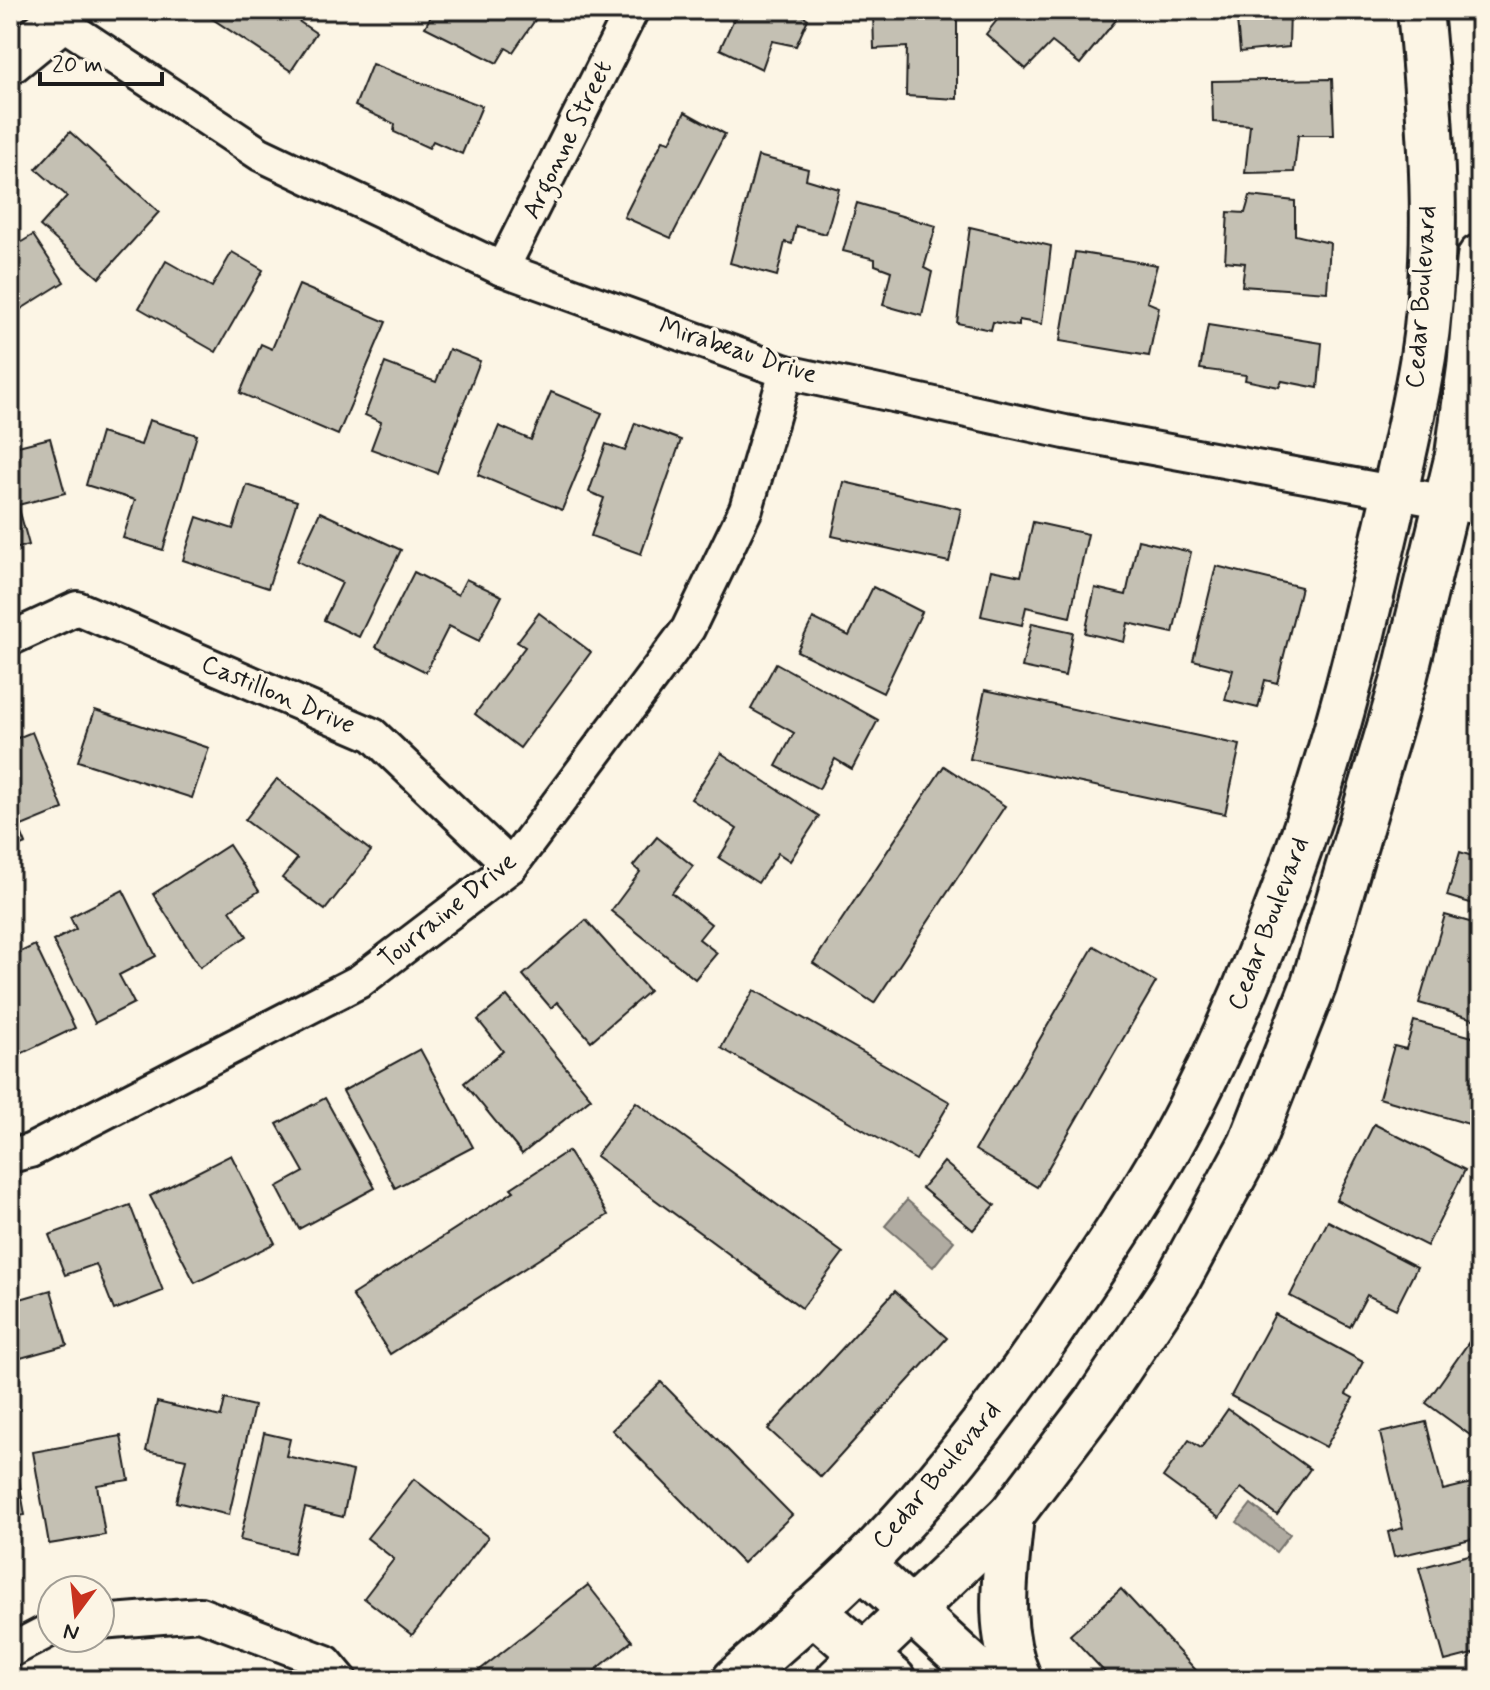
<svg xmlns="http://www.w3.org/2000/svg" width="1490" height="1690" font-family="Mynerve,sans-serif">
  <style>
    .water { fill: #b0aba1; stroke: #75726c; stroke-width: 2 }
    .building { fill: #c4c0b3; stroke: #1c1c1c; stroke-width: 2 }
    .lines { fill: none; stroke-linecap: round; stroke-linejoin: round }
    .street-casing { stroke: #1c1c1c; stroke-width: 38 }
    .secondary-casing { stroke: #1c1c1c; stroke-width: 50 }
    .street { stroke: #fcf5e5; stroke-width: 32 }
    .secondary { stroke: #fcf5e5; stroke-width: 44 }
    .labels { text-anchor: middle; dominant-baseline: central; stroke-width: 7; stroke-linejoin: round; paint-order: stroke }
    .street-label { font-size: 26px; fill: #1c1c1c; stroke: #fcf5e5 }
  </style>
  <rect width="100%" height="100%" fill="#fcf5e5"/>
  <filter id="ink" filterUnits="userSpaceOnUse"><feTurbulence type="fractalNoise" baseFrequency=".0125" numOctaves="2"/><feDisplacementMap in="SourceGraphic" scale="16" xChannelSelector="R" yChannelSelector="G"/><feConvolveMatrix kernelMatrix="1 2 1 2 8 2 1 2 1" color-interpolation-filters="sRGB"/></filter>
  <g filter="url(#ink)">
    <g class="water">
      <polygon points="907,1200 954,1241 933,1267 885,1226"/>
      <polygon points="1251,1504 1290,1534 1276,1552 1237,1522"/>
    </g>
    <g class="building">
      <polygon points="199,10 282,10 316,33 291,71"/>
      <polygon points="434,10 542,10 513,52 506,48 497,63 425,27"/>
      <polygon points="738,10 794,10 808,19 796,46 772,41 762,69 720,49"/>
      <polygon points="873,10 957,10 957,99 906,96 907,47 874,49"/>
      <polygon points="1005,10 1106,10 1116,20 1080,64 1052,42 1026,69 986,34"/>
      <polygon points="1236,10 1294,10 1290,10 1289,47 1240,52"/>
      <polygon points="372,64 482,106 462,154 433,141 429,148 394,132 395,124 355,106"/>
      <polygon points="1332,79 1334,135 1298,135 1294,172 1245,173 1250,125 1213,122 1212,81"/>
      <polygon points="685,112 725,134 671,238 624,217 663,140 670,142"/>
      <polygon points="70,132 159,212 99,278 40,226 67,196 36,169"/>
      <polygon points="758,156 808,169 806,179 839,189 826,234 796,226 792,244 785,242 777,276 730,263"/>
      <polygon points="1250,196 1295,201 1295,235 1330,243 1327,292 1242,286 1245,263 1225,261 1228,212 1245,213"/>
      <polygon points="857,203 936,226 924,268 932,272 922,316 883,305 891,271 875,265 875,259 843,251"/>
      <polygon points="970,227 1051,246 1042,324 1019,320 1019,326 993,322 991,330 957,323"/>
      <polygon points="33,235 64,282 10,316 10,249"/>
      <polygon points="232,252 263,270 216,352 139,308 166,261 212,287"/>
      <polygon points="1075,252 1157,265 1147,302 1159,307 1149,356 1060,341"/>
      <polygon points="299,285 386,322 338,435 240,393 261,344 272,349"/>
      <polygon points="1208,325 1322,343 1318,388 1282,381 1279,387 1245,380 1246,375 1200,369"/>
      <polygon points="449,349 480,361 437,473 371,449 381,422 365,415 385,363 436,382"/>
      <polygon points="551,392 602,413 562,510 478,475 499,426 531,440"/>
      <polygon points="149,420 197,435 163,550 123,538 135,500 86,485 101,433 141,445"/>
      <polygon points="635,423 681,440 641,554 591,536 604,498 589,492 606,444 625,451"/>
      <polygon points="50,438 65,493 18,505 29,545 10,550 10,448"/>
      <polygon points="844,482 961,509 949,562 832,536"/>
      <polygon points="247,485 297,501 268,588 183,560 197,517 233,529"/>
      <polygon points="320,512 401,550 359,637 324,620 342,583 297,561"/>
      <polygon points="1033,522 1088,534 1070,617 1026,607 1022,625 981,616 991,570 1021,576"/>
      <polygon points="1138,540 1191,552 1173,633 1128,623 1124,642 1085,633 1095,588 1126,595"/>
      <polygon points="1216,566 1301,587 1277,683 1265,680 1258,708 1225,700 1233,670 1193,660"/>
      <polygon points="414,572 458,595 466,579 502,596 479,641 449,626 426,672 376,647"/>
      <polygon points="873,587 922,612 883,693 797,651 813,618 849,636"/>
      <polygon points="539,613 591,652 520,748 475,714 525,647 517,642"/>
      <polygon points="1032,623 1073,632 1065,676 1022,667"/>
      <polygon points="776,663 878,720 852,769 835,759 819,789 776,766 794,733 751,709"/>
      <polygon points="985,690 1240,745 1225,814 970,759"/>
      <polygon points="95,710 209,748 192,798 78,761"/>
      <polygon points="32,732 63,809 19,827 26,844 10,850 10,741"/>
      <polygon points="721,753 819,816 790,861 778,853 758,883 719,858 737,829 691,799"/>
      <polygon points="944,766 1005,806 874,1003 813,963"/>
      <polygon points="277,779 371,851 325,910 282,878 297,859 245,820"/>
      <polygon points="1480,831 1480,906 1447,896 1460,852 1472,856"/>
      <polygon points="657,837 693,866 672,893 711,924 699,939 717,953 695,979 611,911 640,872 633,866"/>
      <polygon points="229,845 259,891 230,910 247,936 200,967 153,894"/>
      <polygon points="123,890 156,956 119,975 134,1003 95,1023 53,941 76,929 70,917"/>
      <polygon points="1445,915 1480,925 1480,1021 1419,1003"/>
      <polygon points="586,920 649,991 591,1041 557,1002 551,1008 523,975"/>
      <polygon points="35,945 75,1028 10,1059 10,957"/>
      <polygon points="1094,946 1156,982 1037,1187 975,1150"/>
      <polygon points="754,990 950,1102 916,1160 721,1048"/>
      <polygon points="507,996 591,1098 522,1154 464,1083 503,1051 478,1020"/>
      <polygon points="1414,1021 1480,1039 1479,1127 1379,1098 1394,1046 1406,1049"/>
      <polygon points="420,1049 473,1147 395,1188 343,1091"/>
      <polygon points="325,1098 375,1188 299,1229 277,1187 304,1172 277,1124"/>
      <polygon points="636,1102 843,1253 802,1308 596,1156"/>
      <polygon points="1374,1124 1465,1170 1427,1246 1336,1200"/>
      <polygon points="568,1151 608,1215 390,1354 352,1295 514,1191 511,1188"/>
      <polygon points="231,1155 275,1243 195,1283 150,1196"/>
      <polygon points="944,1162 995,1205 973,1230 922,1188"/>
      <polygon points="130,1205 163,1291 114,1310 96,1264 65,1275 49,1235"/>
      <polygon points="1328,1221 1417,1267 1396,1309 1367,1295 1350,1327 1290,1296"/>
      <polygon points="51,1290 67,1345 10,1361 10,1302"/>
      <polygon points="895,1291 947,1338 821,1477 768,1429"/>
      <polygon points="1275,1314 1363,1362 1346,1394 1353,1398 1326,1447 1231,1396"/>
      <polygon points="1476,1332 1480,1335 1480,1420 1470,1435 1426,1403"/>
      <polygon points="661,1382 792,1515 743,1563 612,1430"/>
      <polygon points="225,1399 254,1406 229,1515 176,1502 186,1459 146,1451 157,1402 221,1417"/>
      <polygon points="1228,1409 1310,1469 1277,1515 1241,1488 1219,1518 1163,1477 1189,1440 1201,1448"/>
      <polygon points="1426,1422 1443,1490 1480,1481 1480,1537 1394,1557 1388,1532 1403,1528 1380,1433"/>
      <polygon points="264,1433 290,1439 286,1456 353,1471 343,1517 305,1508 294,1553 240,1540"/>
      <polygon points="121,1436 129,1480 97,1485 105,1535 49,1544 33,1452"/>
      <polygon points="17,1469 25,1515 10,1518 10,1471"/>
      <polygon points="414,1479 488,1537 412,1635 364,1598 394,1559 367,1538"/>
      <polygon points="1480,1552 1480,1652 1445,1661 1419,1568"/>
      <polygon points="588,1585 632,1641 583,1680 467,1680"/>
      <polygon points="1121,1589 1205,1680 1112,1680 1070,1635"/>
    </g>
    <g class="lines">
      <defs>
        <g id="street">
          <polyline points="59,21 260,154 502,269 786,372 1065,432 1480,508"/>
          <polyline points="502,269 632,10"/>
          <polyline points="10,639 77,608 373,735 511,866"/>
          <polyline points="10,1156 30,1151 360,981 511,866 688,629 746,509 786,372"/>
          <polyline points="100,1622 200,1614 326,1662 341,1680"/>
          <polyline points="10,1651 52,1629"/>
        </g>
        <g id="secondary">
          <polyline points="10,61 59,21 67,10"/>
          <path d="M1011,1515c-5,56 -16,112 8,165"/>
          <polyline points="861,1565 987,1680"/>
          <polyline points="812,1610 893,1680"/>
          <path d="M735,1680c41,-37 85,-74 125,-114 77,-77 145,-166 205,-256 44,-65 89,-131 124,-200 84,-166 143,-342 184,-523 17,-76 37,-152 50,-230 18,-112 8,-234 -3,-347"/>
          <polyline points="838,1680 1011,1515 1096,1403 1176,1283 1251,1144 1314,984 1404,679 1458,455 1470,368 1480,257"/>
        </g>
      </defs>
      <use href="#street" class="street-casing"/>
      <use href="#secondary" class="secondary-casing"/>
      <use href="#street" class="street"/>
      <use href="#secondary" class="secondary"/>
    </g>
  </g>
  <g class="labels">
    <g class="street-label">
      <text transform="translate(568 140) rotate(-64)">Argonne Street</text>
      <text transform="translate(1422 297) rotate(-86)">Cedar Boulevard</text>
      <text transform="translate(738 351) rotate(18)">Mirabeau Drive</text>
      <text transform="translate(278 695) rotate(23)">Castillon Drive</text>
      <text transform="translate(448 911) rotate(-39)">Tourraine Drive</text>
      <text transform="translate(1269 924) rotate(-69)">Cedar Boulevard</text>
      <text transform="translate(937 1476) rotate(-50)">Cedar Boulevard</text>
    </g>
  </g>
  <rect width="1490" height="1690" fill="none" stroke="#fcf5e5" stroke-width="40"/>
  <rect x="20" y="20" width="1450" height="1650" fill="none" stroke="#1c1c1c" stroke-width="3" filter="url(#ink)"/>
  <g transform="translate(76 1614) rotate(195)"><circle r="38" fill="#fcf5e5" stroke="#a29e95" stroke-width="2"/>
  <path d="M0-6L14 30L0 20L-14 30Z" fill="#c8321e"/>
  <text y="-12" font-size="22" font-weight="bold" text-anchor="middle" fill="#1c1c1c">N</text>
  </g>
  <path d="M40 72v12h122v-12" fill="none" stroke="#1c1c1c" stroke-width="4"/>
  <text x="52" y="72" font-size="24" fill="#1c1c1c" stroke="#fcf5e5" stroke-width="6" paint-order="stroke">20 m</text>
</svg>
